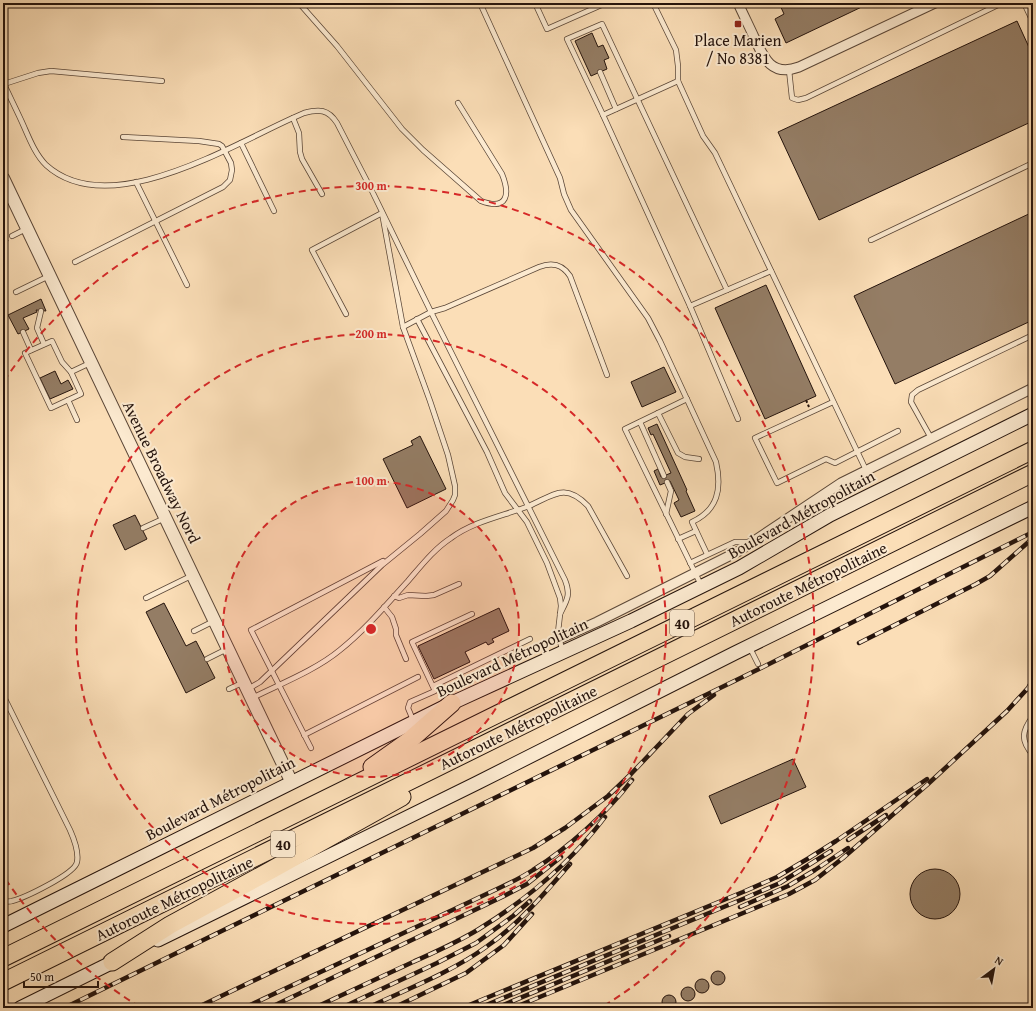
<svg xmlns="http://www.w3.org/2000/svg" width="1036" height="1011" font-family="'Gentium Book Plus',serif">
  <style>
    .building { fill: #947d65; stroke: #24130c }
    .lines { fill: none; stroke-linecap: round; stroke-linejoin: round }
    .service-casing { stroke: #5a4637; stroke-width: 6 }
    .minor-casing { stroke: #5a4637; stroke-width: 11 }
    .tertiary-casing { stroke: #5a4637; stroke-width: 14 }
    .secondary-casing { stroke: #24130c; stroke-width: 15 }
    .motorway-casing { stroke: #24130c; stroke-width: 19 }
    .path { stroke: #24130c; stroke-width: 2; stroke-dasharray: 3 2; stroke-linecap: butt }
    .service { stroke: #fcead0; stroke-width: 4.5 }
    .minor { stroke: #fcead0; stroke-width: 9 }
    .tertiary { stroke: #fcead0; stroke-width: 12 }
    .secondary { stroke: #fcead0; stroke-width: 13 }
    .motorway { stroke: #fbdeb7; stroke-width: 17 }
    .rail-casing { stroke: #24130c; stroke-width: 4.5 }
    .rail { stroke: #fcead0; stroke-width: 3; stroke-dasharray: 9; stroke-linecap: butt }
    .ring { fill: none; stroke: #d62828; stroke-width: 2; stroke-dasharray: 7 5 }
    .poi-dot { fill: #8f2418; stroke: #fcead0; stroke-width: 1.5 }
    .labels { text-anchor: middle; dominant-baseline: central; stroke-width: 4; stroke-linejoin: round; paint-order: stroke }
    .shield { fill: #fcead0; stroke: #655447; stroke-width: 1 }
    .shield-label { font-size: 15px; font-weight: bold; fill: #24130c }
    .poi-label { font-size: 16px; fill: #24130c; stroke: #fcead0 }
    .street-label { font-size: 16px; fill: #24130c; stroke: #fcead0 }
    .centre { fill: #d62828; stroke: #fcead0; stroke-width: 2 }
    .ring-label { font-size: 12px; text-anchor: middle; font-weight: bold; fill: #d62828; stroke: #fcead0; stroke-width: 4; stroke-linejoin: round; paint-order: stroke }
  </style>
  <rect width="100%" height="100%" fill="#fbdeb7"/>
  <filter id="stains"><feTurbulence type="fractalNoise" baseFrequency=".005" numOctaves="4"/><feColorMatrix values="0 0 0 0 .2 0 0 0 0 .09 0 0 0 0 .02 0 0 0 .5 -.17"/></filter>
  <radialGradient id="worn" r=".72"><stop offset=".6" stop-color="#630" stop-opacity="0"/><stop offset="1" stop-color="#630" stop-opacity=".3"/></radialGradient>
  <g class="building">
    <polygon points="779,3 870,3 786,43 775,19 784,14"/>
    <polygon points="1017,21 1033,56 1033,121 819,220 778,132"/>
    <polygon points="592,33 598,47 603,45 609,58 604,60 607,69 591,76 575,41"/>
    <polygon points="1033,212 1033,320 895,384 854,296"/>
    <polygon points="766,285 816,396 765,419 715,308"/>
    <polygon points="41,299 46,311 36,310 37,312 23,318 29,329 18,334 8,315"/>
    <polygon points="664,367 676,392 642,407 631,382"/>
    <polygon points="55,371 61,384 68,380 73,389 50,399 40,378"/>
    <polygon points="657,424 687,490 686,491 695,511 681,517 674,503 679,500 670,481 660,485 654,471 658,469 661,477 671,473 653,434 651,435 648,428"/>
    <polygon points="420,436 446,489 407,508 383,459 413,445 411,441"/>
    <polygon points="135,515 147,539 125,550 113,525"/>
    <polygon points="164,603 186,646 196,641 215,678 186,693 146,612"/>
    <polygon points="499,608 509,631 492,639 494,642 488,645 486,642 465,652 470,662 434,679 418,646"/>
    <polygon points="793,759 806,787 721,824 709,796"/>
    <circle cx="935" cy="894" r="25"/>
    <circle cx="718" cy="978" r="7"/>
    <circle cx="702" cy="986" r="7"/>
    <circle cx="688" cy="994" r="7"/>
    <circle cx="669" cy="1002" r="7"/>
  </g>
  <g class="lines">
    <defs>
      <g id="service">
        <path d="M299,3l38,43 65,83 21,21 58,51c27,10 29,-7 21,-27l-44,-71"/>
        <path d="M480,3l80,175 4,16 7,16 77,108 12,23 56,121c6,27 2,48 -24,60l15,32"/>
        <polyline points="535,3 547,29 606,3"/>
        <polyline points="653,3 676,50 678,66 678,81 703,136 715,153 866,470"/>
        <polyline points="1024,3 1033,22"/>
        <polyline points="789,70 792,98 798,100 806,98 1002,3"/>
        <polyline points="600,72 616,109"/>
        <polyline points="678,81 603,115 690,306"/>
        <path d="M3,82c6,13 12,25 18,38 7,15 13,33 25,45 65,59 193,-25 258,-52 15,-4 24,-4 33,10l35,68 59,121 14,-4 94,-41c13,-5 23,-3 31,9l37,99"/>
        <polyline points="4,84 38,73 51,71 162,81"/>
        <polyline points="603,115 567,39 602,24 727,290"/>
        <polyline points="293,118 299,133 300,152 302,159 322,194"/>
        <polyline points="241,143 274,211"/>
        <polyline points="136,182 187,285"/>
        <polyline points="12,236 26,229"/>
        <polyline points="871,240 1033,163"/>
        <polyline points="75,262 223,187 230,180 232,170 231,163 222,146 219,144 199,141 123,137"/>
        <polyline points="16,292 49,276"/>
        <polyline points="41,311 37,328 44,344"/>
        <polyline points="346,314 312,250 382,213 403,327"/>
        <polyline points="417,319 487,452 505,493 527,522 547,563 560,598 561,606 558,632 559,639 563,651"/>
        <polyline points="23,332 31,350"/>
        <polygon points="52,341 62,362 71,372 81,394 51,408 25,353"/>
        <polyline points="71,372 90,363"/>
        <polyline points="687,399 625,429 701,585"/>
        <polyline points="68,400 77,420"/>
        <polyline points="833,402 755,438 777,483 826,459 835,463 898,431"/>
        <polyline points="658,413 678,453 685,457 699,459"/>
        <polyline points="738,419 690,306 771,271"/>
        <polyline points="640,422 664,476"/>
        <polyline points="931,438 911,402 912,395 918,390 1033,335"/>
        <polyline points="666,514 671,491 667,482"/>
        <polyline points="143,528 165,518"/>
        <polyline points="678,539 696,531"/>
        <polyline points="690,563 735,542 750,542"/>
        <polyline points="394,596 399,598 408,595 426,596 434,595 459,584"/>
        <polyline points="146,598 193,575"/>
        <polyline points="384,607 392,617 396,629 396,635 406,659"/>
        <polyline points="194,631 214,621"/>
        <polyline points="750,648 758,664"/>
        <polyline points="207,659 227,649"/>
        <polyline points="433,686 530,639"/>
        <polyline points="229,689 244,682"/>
        <path d="M248,689l12,-7 122,-117 38,-31 26,-23 7,-11 2,-5v-9l-7,-31 -18,-54 -27,-74 28,-15 134,268c6,15 2,20 -5,34"/>
        <path d="M3,695l67,135c4,9 9,22 7,32 -2,12 -53,36 -65,39 -3,1 -6,0 -9,0"/>
        <path d="M252,698c28,-14 64,-28 88,-48 25,-20 46,-45 68,-69 13,-15 26,-32 43,-43 23,-17 52,-22 78,-32 25,-11 36,-24 59,0l39,70"/>
        <path d="M1033,716c-11,15 -13,24 0,39"/>
        <polyline points="413,720 408,708 410,702 435,691 412,642 472,614"/>
        <polyline points="304,735 418,677"/>
        <polyline points="311,748 251,630 383,561"/>
      </g>
      <g id="minor">
        <path d="M738,3c5,11 11,23 16,34 10,22 18,40 45,30l136,-64"/>
        <polyline points="559,639 597,622 739,551 841,483 1033,388"/>
      </g>
      <polyline id="tertiary" points="3,178 291,781"/>
      <g id="secondary">
        <polyline points="3,926 452,703 631,621 739,568 830,515 1033,414"/>
        <polyline points="158,940 477,783 735,653 1033,507"/>
        <polyline points="20,1008 121,958"/>
      </g>
      <g id="motorway">
        <polyline points="372,767 410,740 452,703"/>
        <polyline points="3,958 1033,450"/>
        <polyline points="112,962 170,925 273,869 402,797"/>
        <polyline points="3,982 1033,473"/>
      </g>
    </defs>
    <use href="#service" class="service-casing"/>
    <use href="#minor" class="minor-casing"/>
    <use href="#tertiary" class="tertiary-casing"/>
    <use href="#secondary" class="secondary-casing"/>
    <use href="#motorway" class="motorway-casing"/>
    <g class="path">
      <polyline points="3,244 8,240"/>
      <polyline points="806,400 809,407"/>
    </g>
    <use href="#service" class="service"/>
    <use href="#minor" class="minor"/>
    <use href="#tertiary" class="tertiary"/>
    <use href="#secondary" class="secondary"/>
    <use href="#motorway" class="motorway"/>
    <defs>
      <g id="rail">
        <polyline points="859,643 976,584 990,576 1033,538"/>
        <polyline points="848,840 886,815"/>
        <polyline points="740,907 788,886 815,870 848,848"/>
        <polyline points="64,1008 759,669 1033,532"/>
        <polyline points="196,1008 533,848 565,828 608,796 631,774 688,714 714,695"/>
        <path d="M244,1008l251,-118c13,-6 26,-12 38,-20 35,-22 74,-57 99,-90"/>
        <polyline points="269,1008 502,897 527,884 561,857"/>
        <path d="M314,1008c33,-15 66,-31 99,-46 22,-10 45,-20 66,-33 47,-29 92,-67 126,-112"/>
        <polyline points="341,1008 437,963 476,943 513,916 530,901"/>
        <path d="M367,1008c40,-19 83,-35 119,-61 32,-22 59,-54 84,-83"/>
        <polyline points="393,1008 466,973 504,945 532,914"/>
        <polyline points="462,1008 743,892 777,877 809,858 836,841 927,779"/>
        <polyline points="479,1008 743,899 780,883 831,851"/>
        <polyline points="496,1008 669,936"/>
        <polyline points="513,1008 789,894 815,880 843,858 928,784 1007,711 1028,688 1033,679"/>
      </g>
    </defs>
    <use href="#rail" class="rail-casing"/>
    <use href="#rail" class="rail"/>
  </g>
  <circle cx="371" cy="629" r="148" fill="#d62828" fill-opacity=".12"/>
  <g class="ring">
    <circle cx="371" cy="629" r="148"/>
    <circle cx="371" cy="629" r="295"/>
    <path d="M140 1007A443 443 0 0 1 4 877M4 381A443 443 0 1 1 602 1007"/>
  </g>
  <rect class="poi-dot" x="734" y="20" width="8" height="8" rx="2"/>
  <g class="labels">
    <g class="shield">
      <rect x="670" y="610" width="24" height="26" rx="3"/>
      <rect x="271" y="831" width="24" height="26" rx="3"/>
    </g>
    <g class="shield-label">
      <text x="682" y="623">40</text>
      <text x="283" y="844">40</text>
    </g>
    <g class="poi-label">
      <text x="738" y="40">Place Marien<tspan x="738" dy="18">/ No 8381</tspan></text>
    </g>
    <g class="street-label">
      <text transform="translate(162 472) rotate(64)">Avenue Broadway Nord</text>
      <text transform="translate(801 514) rotate(-29)">Boulevard Métropolitain</text>
      <text transform="translate(808 584) rotate(-26)">Autoroute Métropolitaine</text>
      <text transform="translate(512 657) rotate(-25)">Boulevard Métropolitain</text>
      <text transform="translate(518 727) rotate(-26)">Autoroute Métropolitaine</text>
      <text transform="translate(220 798) rotate(-27)">Boulevard Métropolitain</text>
      <text transform="translate(174 898) rotate(-26)">Autoroute Métropolitaine</text>
    </g>
  </g>
  <circle cx="371" cy="629" r="6" class="centre"/>
  <g class="ring-label">
    <text x="371" y="190">300 m</text>
    <text x="371" y="338">200 m</text>
    <text x="371" y="485">100 m</text>
  </g>
  <rect width="1036" height="1011" fill="none" stroke="#fbdeb7" stroke-width="16"/>
  <rect x="4" y="4" width="1028" height="1003" fill="none" stroke="#24130c" stroke-width="2"/>
  <rect x="8" y="8" width="1020" height="995" fill="none" stroke="#24130c"/>
  <g transform="translate(994 969) rotate(32)" stroke="#fcead0" stroke-width="3" paint-order="stroke">
  <path d="M0-3L7 15L0 10L-7 15Z" fill="#24130c"/>
  <text y="-6" font-size="11" font-weight="bold" text-anchor="middle" fill="#24130c">N</text>
  </g>
  <path d="M24 981v6h74v-6" fill="none" stroke="#24130c" stroke-width="2"/>
  <text x="30" y="981" font-size="12" fill="#24130c" stroke="#fcead0" stroke-width="3" paint-order="stroke">50 m</text>
  <rect width="100%" height="100%" filter="url(#stains)"/>
  <rect width="100%" height="100%" fill="url(#worn)"/>
</svg>
